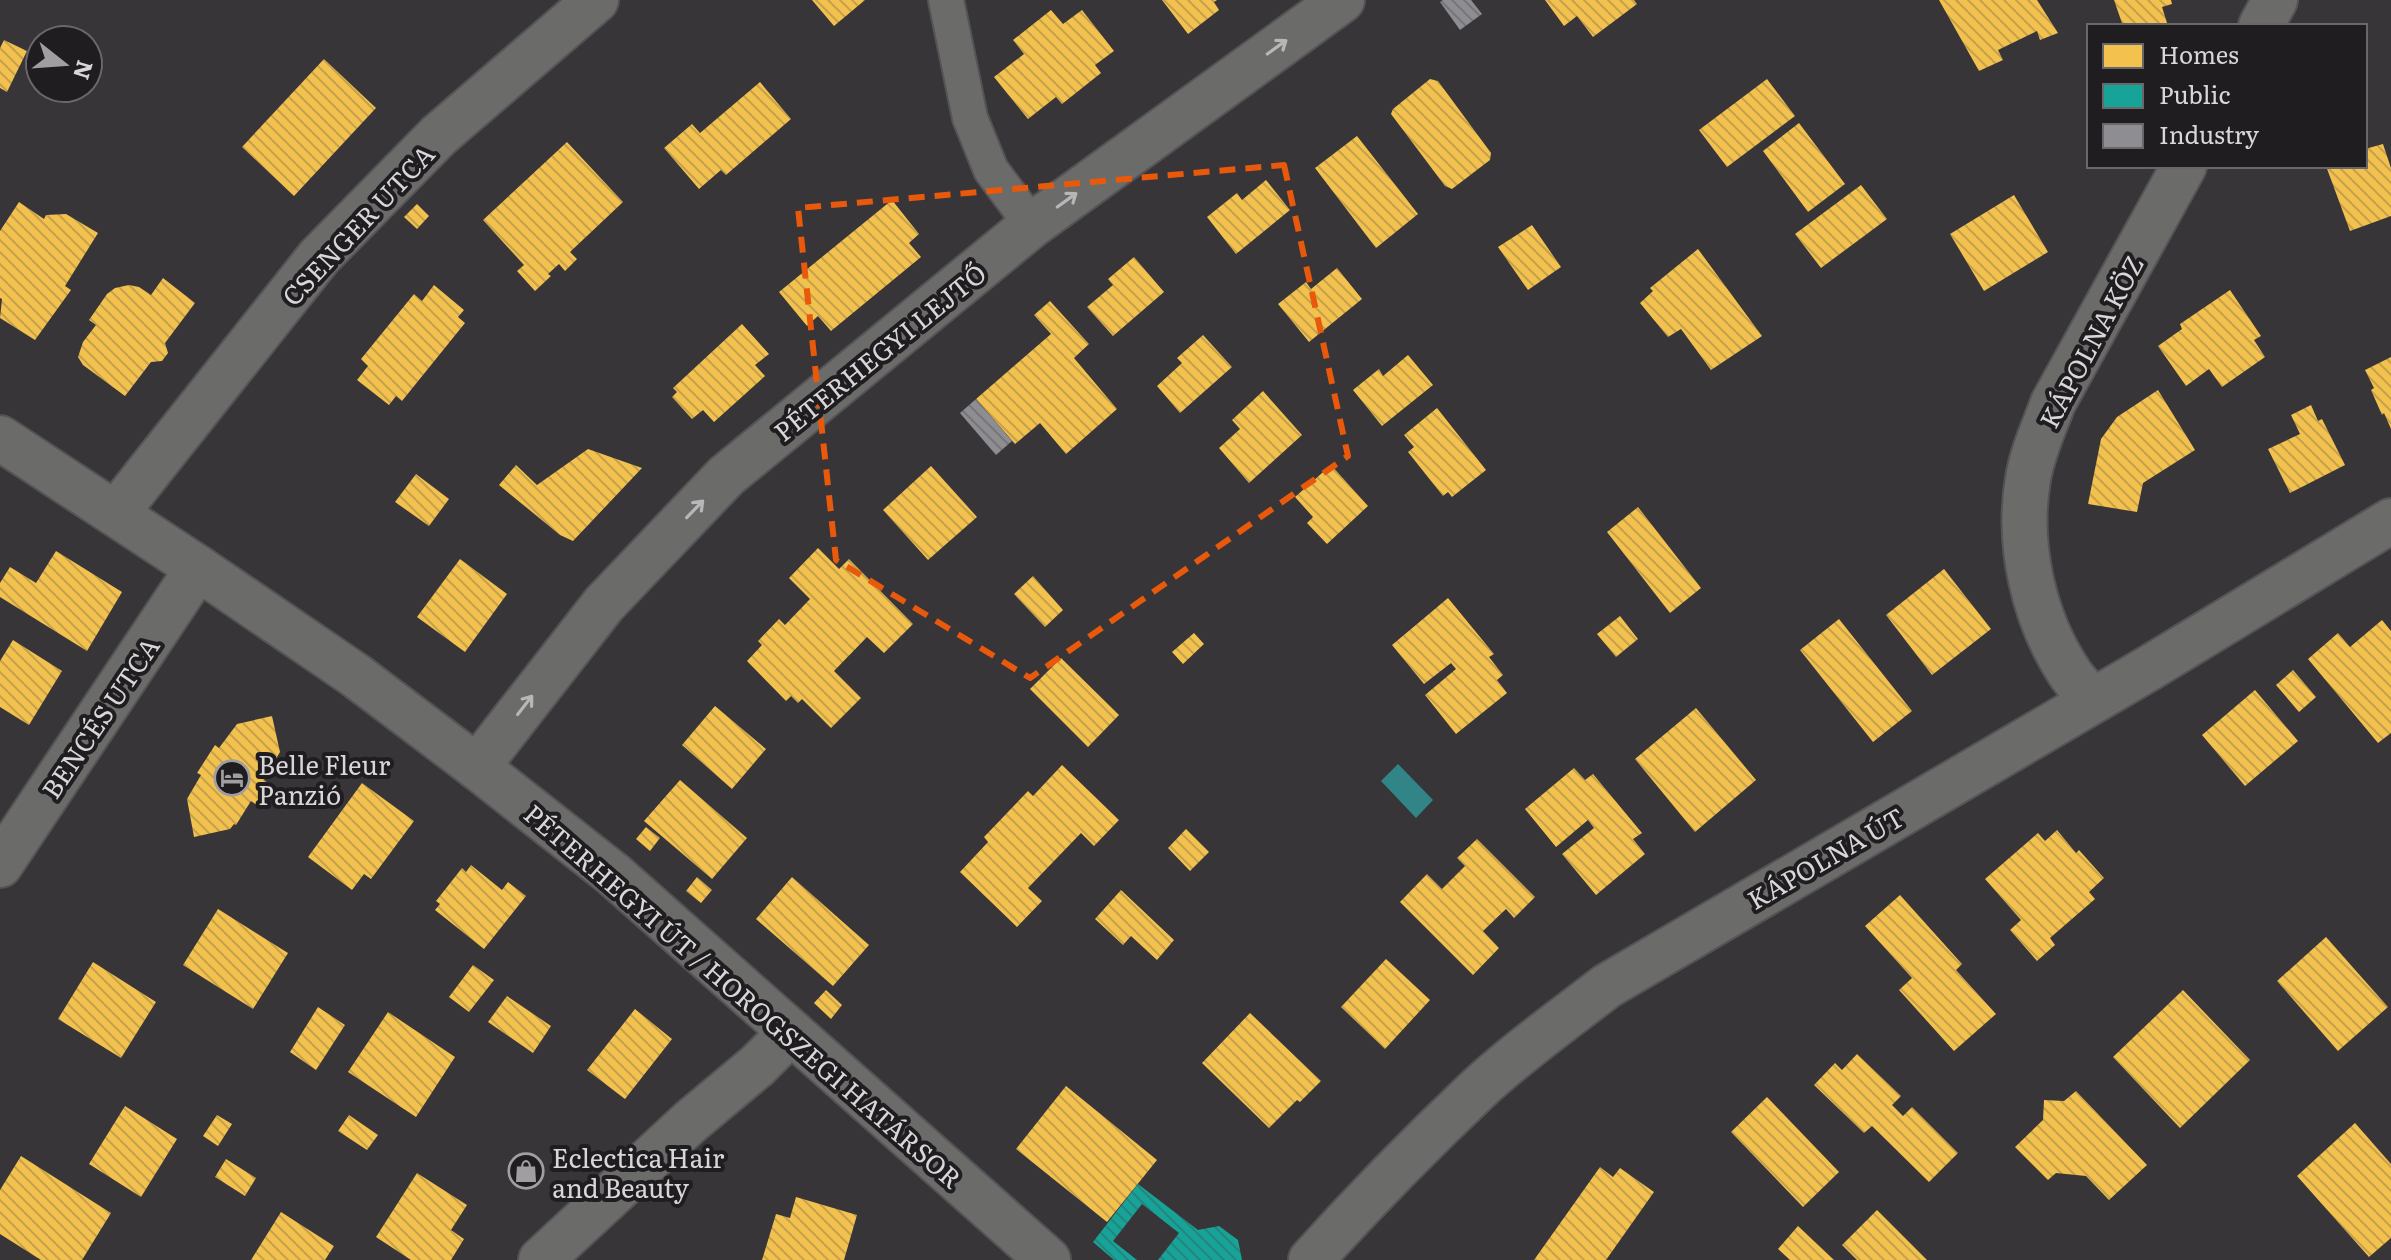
<svg xmlns="http://www.w3.org/2000/svg" width="2391" height="1260" font-family="Literata,serif">
  <style>
    .water { fill: #328587 }
    .homes { fill: url(#homes-back-hatch) }
    .public { fill: url(#public-back-hatch) }
    .industry { fill: url(#industry-back-hatch) }
    .lines { fill: none; stroke-linecap: round; stroke-linejoin: round }
    .pedestrian-casing { stroke: #555355; stroke-width: 38 }
    .minor-casing { stroke: #555355; stroke-width: 48 }
    .tertiary-casing { stroke: #555355; stroke-width: 48 }
    .pedestrian { stroke: #6b6b6a; stroke-width: 34 }
    .minor { stroke: #6b6b6a; stroke-width: 44 }
    .tertiary { stroke: #6b6b6a; stroke-width: 44 }
    .oneway { stroke: #b8b6b8 }
    .marked { fill: none; stroke: #e8590c; stroke-width: 6; stroke-dasharray: 16 10; stroke-linejoin: round }
    .labels { text-anchor: middle; dominant-baseline: central; stroke-width: 8; stroke-linejoin: round; paint-order: stroke }
    .street-label { font-size: 26px; fill: #d9d6d9; stroke: #1f1d1f }
    .poi-label { font-size: 26px; fill: #d9d6d9; stroke: #1f1d1f; text-anchor: start }
  </style>
  <defs>
    <pattern id="homes-back-hatch" width="6" height="6" patternUnits="userSpaceOnUse" patternTransform="scale(2)"><rect width="6" height="6" fill="#f2c14e"/><path d="M-1 5l2 2M0 0l6 6M5-1l2 2" fill="none" stroke="#c6a14b"/></pattern>
    <pattern id="public-back-hatch" width="6" height="6" patternUnits="userSpaceOnUse" patternTransform="scale(2)"><rect width="6" height="6" fill="#17a398"/><path d="M-1 5l2 2M0 0l6 6M5-1l2 2" fill="none" stroke="#24857e"/></pattern>
    <pattern id="industry-back-hatch" width="6" height="6" patternUnits="userSpaceOnUse" patternTransform="scale(2)"><rect width="6" height="6" fill="#8d8d92"/><path d="M-1 5l2 2M0 0l6 6M5-1l2 2" fill="none" stroke="#76767a"/></pattern>
  </defs>
  <rect width="100%" height="100%" fill="#383539"/>
  <polygon class="water" points="1398,764 1433,800 1416,818 1381,781"/>
  <g class="homes">
    <polygon points="812,0 865,0 834,26"/>
    <polygon points="1162,0 1217,0 1214,2 1219,10 1188,34"/>
    <polygon points="1545,0 1634,0 1637,4 1593,37 1577,16 1564,26"/>
    <polygon points="1939,0 2037,0 2058,33 2040,40 2037,31 1998,50 2003,60 1979,71"/>
    <polygon points="2114,0 2171,0 2172,4 2162,7 2168,26 2123,26"/>
    <polygon points="1051,10 1063,24 1082,10 1114,51 1095,65 1101,73 1062,104 1056,97 1028,119 994,77 1024,54 1013,40"/>
    <polygon points="4,40 27,51 7,92 0,88 0,48"/>
    <polygon points="324,59 376,108 294,196 242,147"/>
    <polygon points="1430,79 1438,81 1491,153 1490,160 1452,189 1445,186 1391,114 1393,109"/>
    <polygon points="1767,79 1795,116 1727,167 1699,130"/>
    <polygon points="760,82 791,119 726,175 721,170 699,189 664,148 692,124 700,133"/>
    <polygon points="1799,123 1845,184 1808,212 1763,151"/>
    <polygon points="1357,136 1418,214 1376,248 1315,168"/>
    <polygon points="567,142 623,202 570,252 577,259 565,271 559,264 548,274 551,276 535,291 517,271 524,265 483,220"/>
    <polygon points="2383,144 2391,168 2391,216 2350,231 2326,166 2365,166 2365,149"/>
    <polygon points="1266,180 1290,210 1236,254 1207,217 1237,193 1242,200"/>
    <polygon points="1861,185 1887,219 1821,268 1795,234"/>
    <polygon points="2014,195 2048,252 1984,291 1950,234"/>
    <polygon points="892,200 919,234 909,243 921,257 831,331 818,316 807,326 779,292"/>
    <polygon points="19,202 44,219 46,215 66,214 98,233 65,286 71,290 35,340 0,318 2,299 0,298 0,231"/>
    <polygon points="417,204 429,216 417,229 404,217"/>
    <polygon points="1532,225 1561,267 1528,290 1498,247"/>
    <polygon points="1698,249 1762,336 1711,370 1681,329 1668,337 1640,303 1653,291 1650,288"/>
    <polygon points="1134,257 1164,292 1113,336 1087,307 1113,285 1108,279"/>
    <polygon points="1337,268 1362,299 1309,342 1278,304 1306,282 1311,289"/>
    <polygon points="163,278 195,303 165,343 168,353 162,361 151,362 125,396 83,365 78,357 83,342 96,325 89,320 107,294 115,288 129,285 139,287 151,295"/>
    <polygon points="434,285 464,310 458,317 465,323 402,401 396,396 389,405 357,380 368,366 361,359 414,294 422,301"/>
    <polygon points="2230,290 2261,336 2254,340 2265,357 2222,387 2209,369 2186,386 2158,346 2182,329 2180,324"/>
    <polygon points="1050,301 1089,344 1074,358 1117,409 1066,454 1040,423 1015,444 976,399 1051,334 1034,315"/>
    <polygon points="742,324 769,354 755,365 765,376 714,422 703,410 692,419 672,397 677,392 673,388"/>
    <polygon points="1203,335 1232,367 1180,413 1157,386 1182,363 1177,358"/>
    <polygon points="1408,355 1433,385 1382,426 1353,390 1379,369 1383,376"/>
    <polygon points="2391,357 2391,429 2384,413 2382,415 2371,390 2374,388 2365,370"/>
    <polygon points="2158,390 2195,450 2143,483 2137,512 2088,504 2101,439 2117,417"/>
    <polygon points="1263,391 1302,435 1249,483 1219,448 1240,429 1232,420"/>
    <polygon points="2311,405 2318,421 2322,419 2345,465 2290,493 2268,449 2300,434 2291,415"/>
    <polygon points="1437,408 1486,470 1452,497 1448,492 1443,496 1408,452 1414,447 1404,435"/>
    <polygon points="588,449 642,468 573,541 560,535 499,485 516,465 537,485"/>
    <polygon points="1331,465 1368,506 1327,544 1307,523 1313,517 1295,497"/>
    <polygon points="931,466 977,517 928,560 883,510"/>
    <polygon points="416,474 449,499 429,526 395,502"/>
    <polygon points="1638,507 1701,588 1670,613 1607,532"/>
    <polygon points="818,548 839,569 849,559 913,624 884,653 867,637 834,671 861,698 831,728 802,699 798,703 791,696 786,701 747,661 762,645 758,641 779,619 785,625 810,599 789,578"/>
    <polygon points="56,551 122,592 87,651 0,597 0,583 10,567 36,583"/>
    <polygon points="460,559 507,594 465,652 417,617"/>
    <polygon points="1944,569 1991,629 1932,675 1886,615"/>
    <polygon points="1033,576 1063,610 1045,627 1014,594"/>
    <polygon points="1448,598 1494,654 1489,657 1503,675 1497,680 1507,693 1456,734 1425,695 1456,669 1451,663 1424,684 1392,645"/>
    <polygon points="1620,616 1638,639 1616,657 1597,634"/>
    <polygon points="1839,619 1912,711 1873,742 1800,650"/>
    <polygon points="2382,620 2391,631 2391,733 2378,743 2308,659 2338,633 2350,647"/>
    <polygon points="1194,633 1204,644 1183,664 1172,652"/>
    <polygon points="13,640 62,671 29,725 0,707 0,661"/>
    <polygon points="1061,658 1119,715 1088,747 1030,689"/>
    <polygon points="2293,670 2316,697 2299,712 2276,685"/>
    <polygon points="2255,690 2298,741 2245,786 2202,735"/>
    <polygon points="715,706 766,749 732,789 682,745"/>
    <polygon points="1696,708 1756,780 1695,832 1635,759"/>
    <polygon points="272,716 280,752 264,780 274,787 261,808 251,801 236,825 234,824 230,829 194,837 187,799 201,775 197,773 215,745 219,748 237,724"/>
    <polygon points="1062,765 1119,820 1094,846 1081,833 1028,888 1042,901 1017,927 960,872 988,842 984,837 1028,791 1033,796"/>
    <polygon points="1574,768 1585,780 1593,774 1642,833 1633,839 1645,854 1596,895 1562,854 1594,828 1588,820 1556,847 1525,809"/>
    <polygon points="680,780 747,838 712,879 644,821"/>
    <polygon points="362,783 414,821 371,879 364,874 352,890 308,857"/>
    <polygon points="646,827 660,838 650,851 636,839"/>
    <polygon points="1186,829 1209,852 1190,871 1168,848"/>
    <polygon points="2057,830 2076,853 2079,850 2104,878 2089,892 2095,899 2050,938 2055,945 2037,961 2010,930 2021,920 1985,879 2038,833 2045,841"/>
    <polygon points="1477,839 1535,897 1514,918 1506,909 1483,931 1499,948 1473,975 1400,902 1427,874 1442,889 1465,866 1457,858"/>
    <polygon points="471,865 502,890 508,882 526,896 484,949 435,910 440,904 436,901 462,868 466,872"/>
    <polygon points="697,877 712,890 701,903 686,891"/>
    <polygon points="792,877 869,945 833,986 756,919"/>
    <polygon points="1121,890 1174,940 1157,960 1131,936 1123,945 1095,919"/>
    <polygon points="1900,895 1962,964 1956,970 1996,1014 1954,1051 1899,990 1912,978 1865,926"/>
    <polygon points="218,909 288,953 253,1009 183,965"/>
    <polygon points="2326,937 2388,1007 2338,1051 2277,981"/>
    <polygon points="1386,959 1430,1000 1385,1049 1341,1007"/>
    <polygon points="93,962 156,1002 121,1058 58,1019"/>
    <polygon points="473,965 494,980 469,1012 449,997"/>
    <polygon points="826,990 842,1005 831,1019 814,1003"/>
    <polygon points="2183,990 2250,1060 2180,1128 2113,1057"/>
    <polygon points="507,996 551,1026 533,1053 488,1022"/>
    <polygon points="318,1007 345,1025 316,1070 290,1052"/>
    <polygon points="635,1009 672,1039 625,1099 587,1070"/>
    <polygon points="388,1012 455,1057 416,1117 348,1072"/>
    <polygon points="1250,1013 1321,1081 1300,1102 1297,1100 1269,1128 1202,1063"/>
    <polygon points="1857,1054 1901,1096 1892,1105 1903,1116 1912,1107 1958,1153 1929,1182 1872,1126 1864,1133 1814,1085 1835,1063 1842,1070"/>
    <polygon points="1066,1086 1157,1160 1107,1222 1016,1149"/>
    <polygon points="2076,1091 2147,1165 2109,1200 2086,1176 2056,1173 2048,1180 2015,1147 2043,1120 2044,1100 2064,1101"/>
    <polygon points="1767,1097 1839,1172 1803,1207 1731,1132"/>
    <polygon points="125,1106 177,1139 141,1197 89,1164"/>
    <polygon points="217,1115 232,1124 218,1146 203,1136"/>
    <polygon points="349,1115 378,1135 367,1150 338,1131"/>
    <polygon points="2355,1123 2391,1164 2391,1238 2369,1257 2297,1176"/>
    <polygon points="21,1156 111,1213 82,1260 41,1260 0,1234 0,1190"/>
    <polygon points="226,1159 256,1178 245,1196 215,1177"/>
    <polygon points="1600,1167 1613,1177 1620,1168 1654,1192 1606,1260 1534,1260"/>
    <polygon points="417,1173 467,1205 451,1230 464,1239 451,1260 411,1260 376,1237"/>
    <polygon points="796,1197 857,1215 844,1260 762,1260 776,1214 790,1218"/>
    <polygon points="1877,1210 1927,1260 1857,1260 1842,1245"/>
    <polygon points="281,1212 334,1246 325,1260 251,1260"/>
    <polygon points="1798,1226 1834,1260 1790,1260 1778,1249"/>
  </g>
  <polygon class="public" points="1138,1184 1198,1230 1219,1226 1238,1240 1242,1260 1158,1260 1179,1233 1142,1204 1113,1241 1137,1260 1114,1260 1093,1242"/>
  <g class="industry">
    <polygon points="1443,0 1471,0 1482,14 1460,30 1440,2"/>
    <polygon points="976,399 1012,441 996,455 960,413"/>
  </g>
  <g class="lines">
    <defs>
      <polyline id="pedestrian" points="946,0 970,118 991,170 1032,225"/>
      <g id="minor">
        <polyline points="2261,26 2275,0"/>
        <polyline points="116,513 319,257 438,136 596,0"/>
        <path d="M2093,700c-8,-9 -18,-18 -24,-28 -36,-55 -52,-128 -41,-193 4,-26 16,-51 25,-76l131,-237"/>
        <polyline points="477,767 604,604 726,476 1032,225 1342,0"/>
        <polyline points="0,865 198,568"/>
        <polyline points="541,1260 690,1122 757,1066 791,1032"/>
        <path d="M1311,1260c53,-59 109,-116 167,-171 40,-37 85,-69 129,-103l544,-319 240,-146"/>
      </g>
      <polyline id="tertiary" points="0,438 198,568 355,675 477,767 613,874 1048,1260"/>
    </defs>
    <use href="#pedestrian" class="pedestrian-casing"/>
    <use href="#minor" class="minor-casing"/>
    <use href="#tertiary" class="tertiary-casing"/>
    <use href="#pedestrian" class="pedestrian"/>
    <use href="#minor" class="minor"/>
    <use href="#tertiary" class="tertiary"/>
  </g>
  <defs><path id="oneway-shaft" d="M-6 0H5M1.5-3L5.5 0L1.5 3" fill="none" stroke-width="1.6" stroke-linecap="round" stroke-linejoin="round" transform="scale(2)"/></defs>
  <g class="oneway">
    <use href="#oneway-shaft" transform="translate(1277 47) rotate(-36)"/>
    <use href="#oneway-shaft" transform="translate(1067 200) rotate(-36)"/>
    <use href="#oneway-shaft" transform="translate(695 509) rotate(-46)"/>
    <use href="#oneway-shaft" transform="translate(525 705) rotate(-52)"/>
  </g>
  <path class="marked" d="M1284,165l64,291 -318,222 -194,-118 -38,-352z"/>
  <defs>
    <symbol id="hotel-ring" viewBox="-11 -11 22 22"><circle r="9.5" fill="#1f1d1f" stroke="#a19ea1" stroke-width="1.5"/><path d="M-6-4.5h1.5V1H6V5H4.5V3h-9V5H-6ZM-4 0a1.8 1.8 0 1 1 3.6 0ZM.5 0V-2.5h3Q6-2.5 6 0Z" fill="#a19ea1"/></symbol>
    <symbol id="shop-ring" viewBox="-11 -11 22 22"><circle r="9.5" fill="#1f1d1f" stroke="#a19ea1" stroke-width="1.5"/><path d="M-5-2.5h2.3a2.7 3.5 0 0 1 5.4 0H5L5.5 6h-11ZM-1.5-2.5h3a1.5 2.3 0 0 0-3 0Z" fill="#a19ea1"/></symbol>
  </defs>
  <g fill-rule="evenodd">
    <use href="#hotel-ring" x="212" y="758" width="40" height="40"/>
    <use href="#shop-ring" x="506" y="1151" width="40" height="40"/>
  </g>
  <g class="labels">
    <g class="street-label">
      <text transform="translate(357 224) rotate(-47)">CSENGER UTCA</text>
      <text transform="translate(2090 341) rotate(-62)">KÁPOLNA KÖZ</text>
      <text transform="translate(879 351) rotate(-39)">PÉTERHEGYI LEJTŐ</text>
      <text transform="translate(99 717) rotate(-56)">BENCÉS UTCA</text>
      <text transform="translate(1825 857) rotate(-30)">KÁPOLNA ÚT</text>
      <text transform="translate(744 995) rotate(41)">PÉTERHEGYI ÚT / HOROGSZEGI HATÁRSOR</text>
    </g>
    <g class="poi-label">
      <text x="258" y="763">Belle Fleur<tspan x="258" dy="30">Panzió</tspan></text>
      <text x="552" y="1156">Eclectica Hair<tspan x="552" dy="30">and Beauty</tspan></text>
    </g>
  </g>
  <rect x="2087" y="24" width="280" height="144" fill="#1f1d1f" stroke="#696769" stroke-width="2"/>
  <rect x="2103" y="44" width="40" height="24" fill="#f2c14e" stroke="#696769" stroke-width="2"/>
  <text x="2159" y="64" font-size="24" fill="#d9d6d9">Homes</text>
  <rect x="2103" y="84" width="40" height="24" fill="#17a398" stroke="#696769" stroke-width="2"/>
  <text x="2159" y="104" font-size="24" fill="#d9d6d9">Public</text>
  <rect x="2103" y="124" width="40" height="24" fill="#8d8d92" stroke="#696769" stroke-width="2"/>
  <text x="2159" y="144" font-size="24" fill="#d9d6d9">Industry</text>
  <g transform="translate(64 64) rotate(107)"><circle r="38" fill="#1f1d1f" stroke="#696769" stroke-width="2"/>
  <path d="M0-6L14 30L0 20L-14 30Z" fill="#a19ea1"/>
  <text y="-12" font-size="22" font-weight="bold" text-anchor="middle" fill="#d9d6d9">N</text>
  </g>
</svg>
